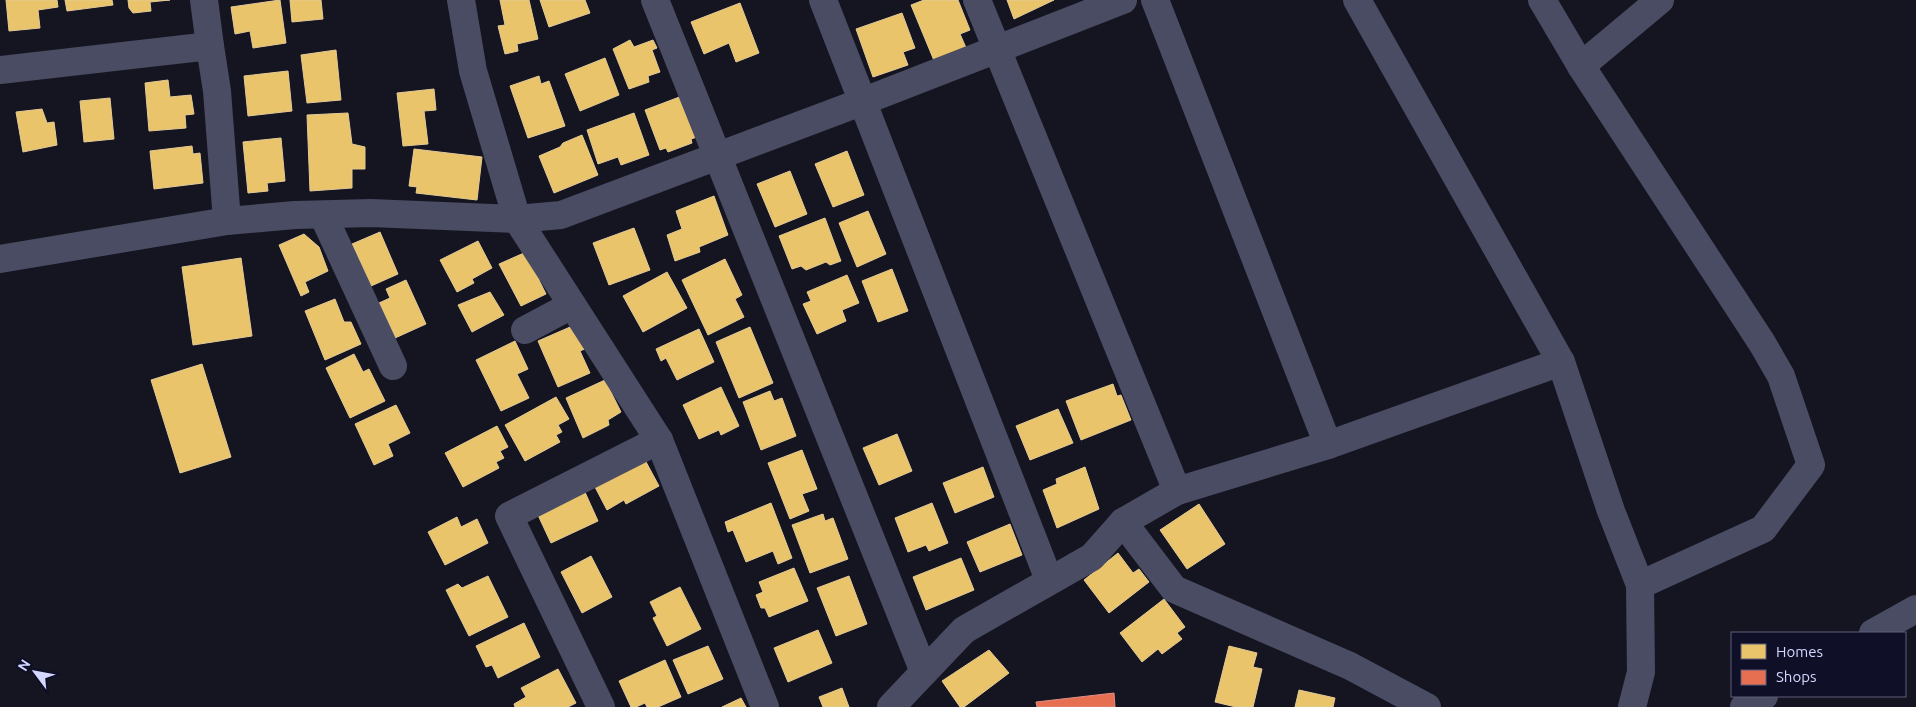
<svg xmlns="http://www.w3.org/2000/svg" width="1916" height="707" font-family="Ubuntu,sans-serif">
  <style>
    .homes { fill: #e9c46a; stroke: #e3ca97 }
    .shops { fill: #e76f51; stroke: #e18e85 }
    .lines { fill: none; stroke-linecap: round; stroke-linejoin: round }
    .minor { stroke: #494c62; stroke-width: 28 }
  </style>
  <rect width="100%" height="100%" fill="#151521"/>
  <g class="homes">
    <polygon points="6,0 57,0 58,7 38,10 40,28 9,31"/>
    <polygon points="65,0 112,0 113,5 67,11"/>
    <polygon points="128,0 170,0 150,2 151,11 133,13 129,8"/>
    <polygon points="280,0 286,43 253,48 250,31 235,34 231,7"/>
    <polygon points="290,0 321,0 323,19 292,22"/>
    <polygon points="500,0 529,0 538,39 517,44 518,51 505,54 498,26 505,25"/>
    <polygon points="540,0 585,0 590,13 549,27"/>
    <polygon points="924,0 958,0 970,30 960,34 967,50 935,63 911,5"/>
    <polygon points="1007,0 1054,0 1014,19"/>
    <polygon points="740,3 759,53 736,62 729,43 704,54 691,22"/>
    <polygon points="902,13 915,48 903,52 908,65 873,77 856,29"/>
    <polygon points="630,40 634,47 653,40 657,48 652,50 660,72 648,76 649,82 629,89 613,49"/>
    <polygon points="336,50 341,100 307,103 301,55"/>
    <polygon points="605,58 619,95 580,111 565,74"/>
    <polygon points="288,71 292,111 248,116 244,76"/>
    <polygon points="539,76 541,84 549,81 565,126 528,138 510,86"/>
    <polygon points="168,80 170,97 191,95 194,114 185,115 186,128 149,131 145,83"/>
    <polygon points="434,89 436,110 424,111 428,144 403,146 397,93"/>
    <polygon points="682,96 697,137 691,139 692,143 668,152 666,148 660,150 645,110"/>
    <polygon points="110,98 114,139 84,142 80,101"/>
    <polygon points="42,109 47,123 54,122 57,145 23,152 16,112"/>
    <polygon points="348,113 352,144 365,147 365,169 352,169 352,188 310,191 307,115"/>
    <polygon points="634,113 649,155 621,165 618,157 598,164 587,130"/>
    <polygon points="582,135 598,175 554,193 539,156 560,147 563,143"/>
    <polygon points="281,138 285,181 267,183 268,191 248,193 243,142"/>
    <polygon points="192,146 193,154 200,153 203,183 154,189 150,151"/>
    <polygon points="414,149 482,157 477,200 416,193 417,187 409,186"/>
    <polygon points="847,151 864,195 833,207 815,164"/>
    <polygon points="790,171 807,214 775,227 757,184"/>
    <polygon points="714,196 728,235 699,247 700,252 675,261 667,235 682,229 676,211"/>
    <polygon points="868,211 886,254 857,267 839,223"/>
    <polygon points="825,218 841,261 830,265 826,262 806,270 801,266 792,269 779,236"/>
    <polygon points="634,228 650,270 609,285 593,243"/>
    <polygon points="380,232 398,274 371,286 352,244"/>
    <polygon points="304,234 319,247 328,271 305,282 309,292 301,296 279,245"/>
    <polygon points="478,241 492,268 472,279 474,283 457,292 440,260"/>
    <polygon points="533,249 547,277 539,280 546,294 521,306 499,264"/>
    <polygon points="241,258 252,336 193,345 182,267"/>
    <polygon points="725,259 742,295 735,299 744,317 708,335 682,280"/>
    <polygon points="892,269 908,311 878,322 862,281"/>
    <polygon points="667,272 687,308 643,332 623,296"/>
    <polygon points="847,275 859,303 842,310 846,321 817,334 803,304 811,301 807,292"/>
    <polygon points="406,280 426,324 395,338 379,303 390,298 386,289"/>
    <polygon points="490,292 504,315 472,332 458,305"/>
    <polygon points="335,299 344,322 351,322 361,344 325,360 305,311"/>
    <polygon points="577,324 587,348 580,351 590,373 558,387 538,341"/>
    <polygon points="750,327 773,383 739,398 716,342"/>
    <polygon points="699,329 714,362 677,380 666,358 661,361 656,349"/>
    <polygon points="515,341 528,369 517,374 529,398 501,411 476,360"/>
    <polygon points="354,354 363,372 369,369 385,401 350,418 326,368"/>
    <polygon points="202,364 231,457 180,473 151,380"/>
    <polygon points="605,380 621,412 608,420 609,425 583,438 566,398"/>
    <polygon points="1113,384 1117,396 1121,395 1131,420 1081,440 1066,401"/>
    <polygon points="721,387 739,426 721,435 719,430 699,439 683,405"/>
    <polygon points="770,391 774,401 782,398 796,436 761,450 743,402"/>
    <polygon points="556,397 569,419 558,425 562,432 556,435 560,442 525,461 505,425"/>
    <polygon points="396,405 410,433 388,444 393,456 374,465 355,424"/>
    <polygon points="1058,409 1073,443 1030,460 1016,426"/>
    <polygon points="497,426 508,447 500,451 504,458 496,462 499,468 463,487 445,453"/>
    <polygon points="897,434 912,471 879,485 863,448"/>
    <polygon points="802,450 817,489 802,494 809,511 790,519 768,463"/>
    <polygon points="645,460 659,486 626,504 624,500 607,510 595,487"/>
    <polygon points="983,467 994,497 955,513 943,483"/>
    <polygon points="1085,467 1099,509 1057,528 1043,490 1057,484 1056,479"/>
    <polygon points="584,490 598,521 551,543 537,513"/>
    <polygon points="771,503 792,558 778,564 773,551 746,562 733,530 728,532 725,522"/>
    <polygon points="932,503 948,543 929,551 926,545 908,552 895,518"/>
    <polygon points="1199,504 1225,544 1187,569 1160,530"/>
    <polygon points="823,514 825,521 833,518 848,559 810,573 792,525"/>
    <polygon points="457,517 461,527 477,519 488,543 445,565 428,532"/>
    <polygon points="1010,524 1022,555 980,572 967,542"/>
    <polygon points="1118,553 1133,573 1139,569 1149,582 1109,613 1084,580"/>
    <polygon points="591,556 612,597 582,613 561,572"/>
    <polygon points="961,558 974,590 926,610 913,577"/>
    <polygon points="794,568 808,601 769,617 765,608 761,608 756,595 763,592 759,582"/>
    <polygon points="488,576 508,617 469,636 446,590 458,584 462,588"/>
    <polygon points="849,576 867,624 836,636 817,588"/>
    <polygon points="680,587 701,629 667,646 653,618 657,616 650,602"/>
    <polygon points="1164,599 1185,627 1177,633 1182,639 1162,654 1158,649 1142,662 1120,633"/>
    <polygon points="524,623 540,657 498,678 492,665 486,667 476,646"/>
    <polygon points="818,630 832,663 788,682 774,648"/>
    <polygon points="708,646 723,679 688,694 673,660"/>
    <polygon points="1229,646 1257,653 1253,667 1262,669 1253,707 1236,707 1215,702"/>
    <polygon points="989,650 1009,673 964,707 960,707 942,681"/>
    <polygon points="665,660 681,697 658,707 647,707 645,703 636,707 631,707 619,681"/>
    <polygon points="558,669 576,703 568,707 515,707 514,704 526,697 521,688"/>
    <polygon points="842,688 849,707 823,707 819,697"/>
    <polygon points="1299,690 1335,698 1333,707 1295,707"/>
    <polygon points="741,698 746,707 722,707"/>
  </g>
  <polygon class="shops" points="1114,693 1115,707 1037,707 1036,702"/>
  <g class="lines">
    <g class="minor">
      <polyline points="204,0 210,46"/>
      <polyline points="461,0 473,71 517,219 659,440 765,707"/>
      <polyline points="655,0 924,672"/>
      <polyline points="823,0 1049,580"/>
      <polyline points="977,0 1177,491"/>
      <polyline points="1155,0 1328,445"/>
      <polyline points="1357,0 1561,362"/>
      <polyline points="1542,0 1581,66 1762,343 1781,376 1811,465 1763,529 1640,585"/>
      <polyline points="1581,66 1660,0"/>
      <polyline points="0,70 210,46 217,91 227,221"/>
      <polyline points="323,215 393,366"/>
      <polyline points="0,259 227,221 295,215 371,213 517,219 561,215 864,101 1123,0"/>
      <polyline points="525,330 572,305"/>
      <polyline points="1123,522 1174,589 1350,666 1427,707"/>
      <polyline points="1873,633 1916,609"/>
      <polyline points="601,707 509,516 659,440"/>
      <polyline points="891,707 964,630 1092,557 1123,522 1177,491 1328,445 1561,362 1611,511 1640,585 1641,672 1632,707"/>
      <polyline points="1744,707 1764,696"/>
    </g>
  </g>
  <rect x="1731" y="632" width="175" height="65" fill="#0f0f27" stroke="#5e5f7d"/>
  <rect x="1741" y="644" width="25" height="15" fill="#e9c46a" stroke="#5e5f7d"/>
  <text x="1776" y="657" font-size="15" fill="#d4d7ff">Homes</text>
  <rect x="1741" y="670" width="25" height="15" fill="#e76f51" stroke="#5e5f7d"/>
  <text x="1776" y="682" font-size="15" fill="#d4d7ff">Shops</text>
  <g transform="translate(35 672) rotate(302)" stroke="#0f0f27" stroke-width="4" paint-order="stroke">
  <path d="M0-4L9 19L0 12L-9 19Z" fill="#d4d7ff"/>
  <text y="-8" font-size="14" font-weight="bold" text-anchor="middle" fill="#d4d7ff">N</text>
  </g>
</svg>
